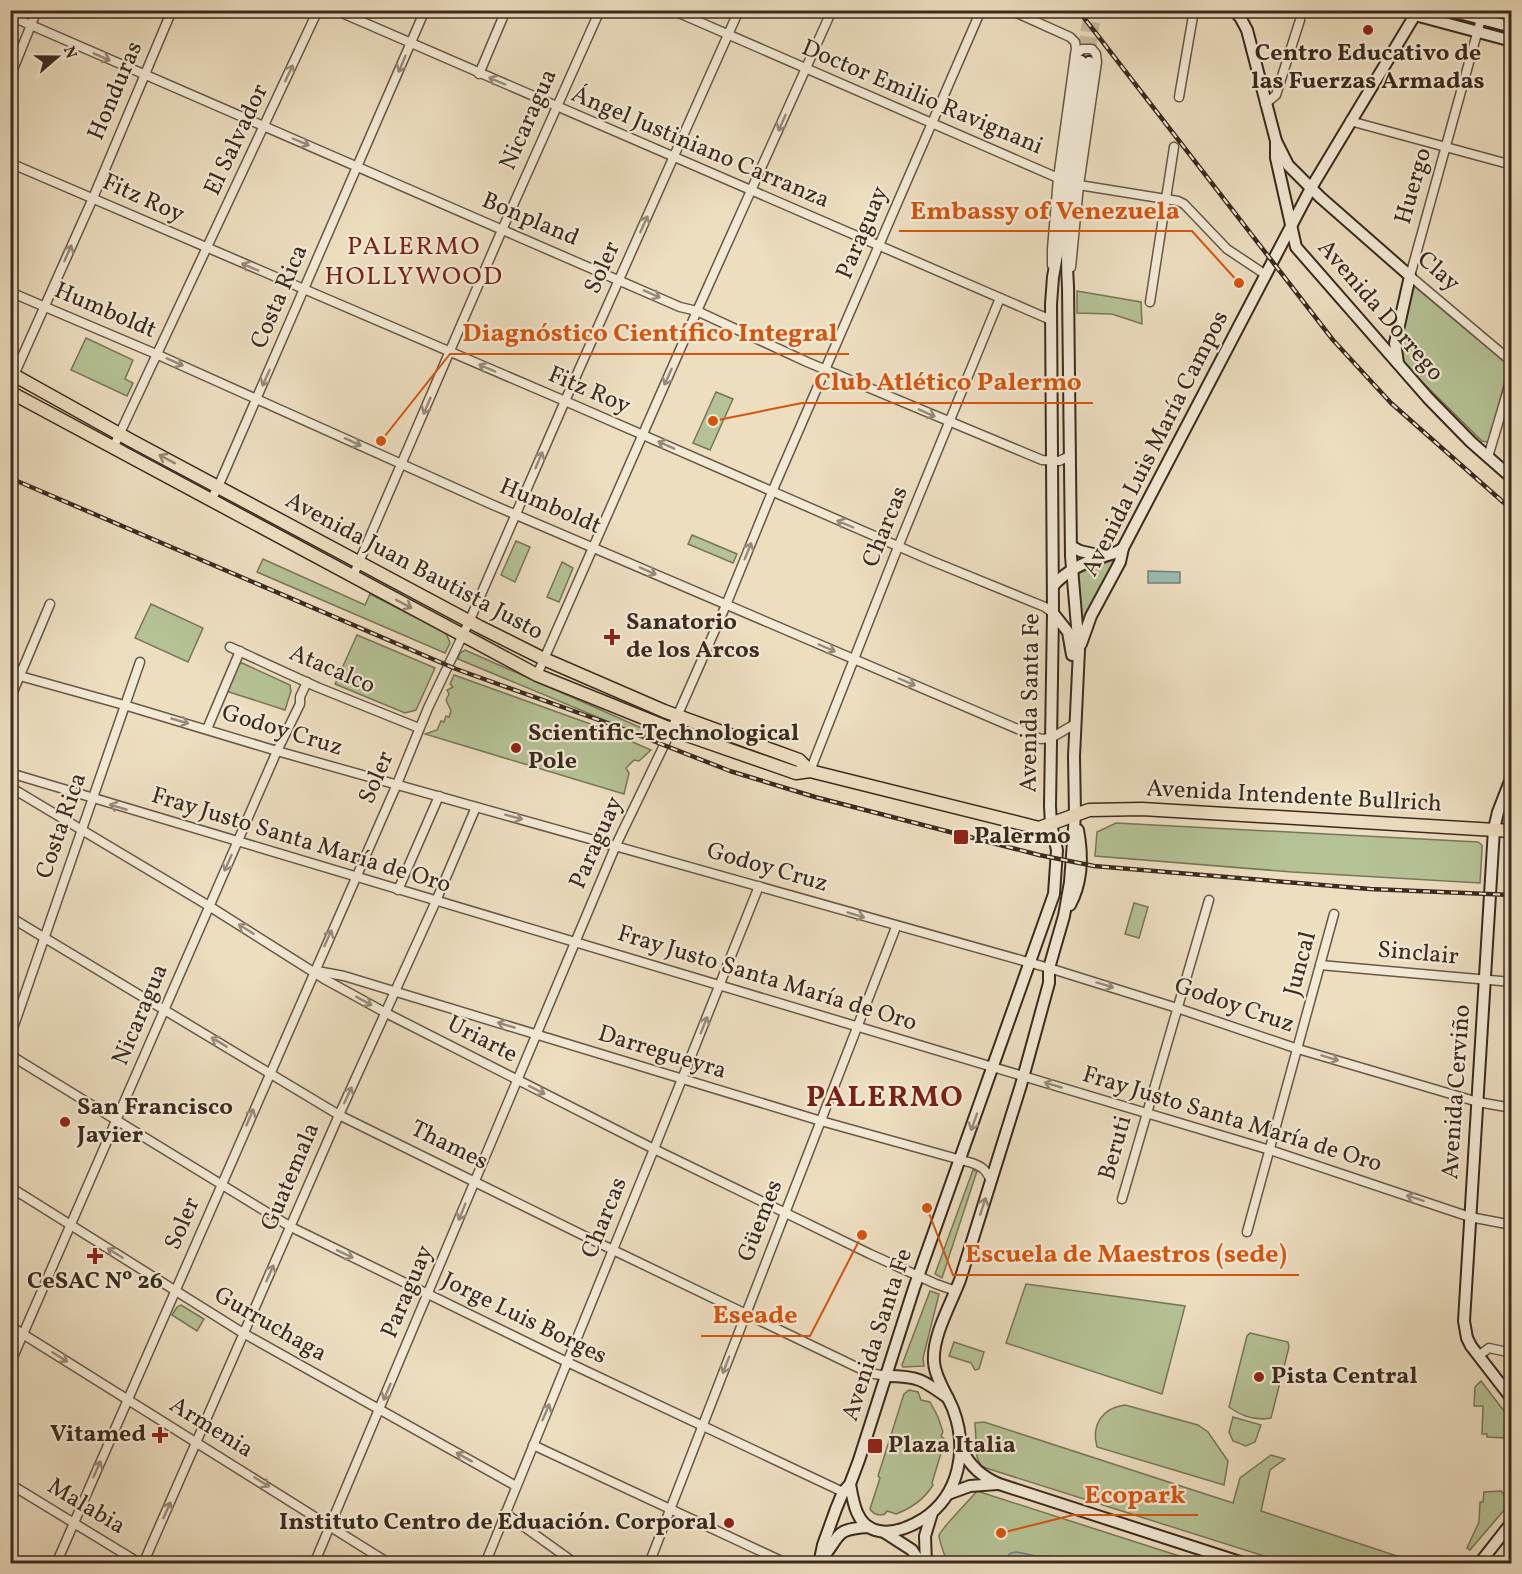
<svg xmlns="http://www.w3.org/2000/svg" width="1522" height="1574" font-family="Vollkorn,serif">
  <style>
    .green { fill: #b5c295; stroke: #78765a; stroke-width: 1.5 }
    .water { fill: #99bcb0; stroke: #738276; stroke-width: 1.5 }
    .lines { fill: none; stroke-linecap: round; stroke-linejoin: round }
    .secondary-tunnel { stroke: #c9baa0; stroke-width: 10; stroke-dasharray: 10 5; stroke-linecap: butt }
    .street-casing { stroke: #685746; stroke-width: 11 }
    .secondary-casing { stroke: #3b2a1e; stroke-width: 14 }
    .primary-casing { stroke: #3b2a1e; stroke-width: 15 }
    .street { stroke: #f3ead6; stroke-width: 8 }
    .secondary { stroke: #f3ead6; stroke-width: 10 }
    .primary { stroke: #eddec0; stroke-width: 12 }
    .rail-casing { stroke: #3b2a1e; stroke-width: 4.5 }
    .rail { stroke: #f3ead6; stroke-width: 2; stroke-dasharray: 7; stroke-linecap: butt }
    .oneway { stroke: #978a7a }
    .oneway2 { stroke: #94846f }
    .poi-dot { fill: #8f2418; stroke: #f3ead6; stroke-width: 2 }
    .labels { text-anchor: middle; dominant-baseline: central; stroke-width: 4.5; stroke-linejoin: round; paint-order: stroke }
    .poi-label { font-size: 24px; font-weight: bold; fill: #3b2a1e; stroke: #f3ead6; text-anchor: start }
    .street-label { font-size: 24px; fill: #3b2a1e; stroke: #f3ead6 }
    .neighbourhood-label { font-size: 26px; letter-spacing: 1.5px; fill: #7a1f14; stroke: #f3ead6 }
    .district-label { font-size: 30px; font-weight: bold; letter-spacing: 1.5px; fill: #7a1f14; stroke: #f3ead6 }
    .leader { fill: none; stroke: #d7540e; stroke-width: 2 }
    .callout-dot { fill: #d7540e; stroke: #f3ead6; stroke-width: 2 }
    .callout-label { font-size: 26px; text-anchor: middle; font-weight: bold; fill: #d7540e; stroke: #f3ead6; stroke-width: 4.5; stroke-linejoin: round; paint-order: stroke }
  </style>
  <rect width="100%" height="100%" fill="#eddec0"/>
  <filter id="stains"><feTurbulence type="fractalNoise" baseFrequency=".00333" numOctaves="4"/><feColorMatrix values="0 0 0 0 .2 0 0 0 0 .09 0 0 0 0 .02 0 0 0 .5 -.17"/></filter>
  <radialGradient id="worn" r=".72"><stop offset=".6" stop-color="#630" stop-opacity="0"/><stop offset="1" stop-color="#630" stop-opacity=".3"/></radialGradient>
  <g class="green">
    <polygon points="1415,287 1506,363 1508,367 1491,438 1487,442 1482,441 1398,358 1397,349 1412,288"/>
    <polygon points="1077,291 1141,302 1142,324 1112,314 1077,313"/>
    <polygon points="86,338 133,360 125,379 133,383 127,396 71,370"/>
    <polygon points="716,392 733,399 710,450 693,443"/>
    <polygon points="692,535 737,554 733,563 688,544"/>
    <polygon points="516,541 530,547 515,582 501,575"/>
    <polygon points="263,559 365,605 370,594 446,633 450,643 445,653 257,572"/>
    <polygon points="1116,559 1084,618 1082,618 1077,582 1079,573"/>
    <polygon points="562,562 573,568 559,602 547,597"/>
    <polygon points="151,604 203,628 188,662 135,638"/>
    <polygon points="357,635 435,668 416,710 405,713 335,684"/>
    <polygon points="465,650 653,733 655,741 458,659 460,653"/>
    <polygon points="242,663 290,685 291,691 285,710 226,691 236,665"/>
    <polygon points="454,675 596,726 651,750 639,761 634,760 626,768 629,773 624,794 425,734 437,730 441,721 444,722 446,716 449,717 451,711 446,700 449,694 447,690 453,687 450,684"/>
    <polygon points="1116,823 1478,842 1482,845 1482,850 1480,883 1292,872 1095,856 1097,832"/>
    <polygon points="1134,903 1148,907 1139,938 1125,934"/>
    <polygon points="973,1170 977,1171 942,1278 935,1274"/>
    <polygon points="1026,1284 1185,1306 1162,1394 1006,1343"/>
    <polygon points="930,1291 939,1294 923,1358 924,1366 903,1367 902,1365"/>
    <polygon points="181,1305 204,1319 197,1331 172,1315 177,1307"/>
    <path d="M1250,1333l38,9 1,5 -18,71c-16,3 -30,-2 -42,-11l18,-71z"/>
    <polygon points="954,1342 984,1352 979,1369 975,1370 971,1363 949,1356"/>
    <polygon points="1481,1381 1511,1420 1511,1433 1506,1438 1487,1437 1487,1434 1482,1434 1483,1406 1474,1406 1475,1387"/>
    <path d="M909,1390l9,2 3,8 9,2 8,15 5,15 -2,4 4,4 -13,43 1,2c-8,13 -21,23 -37,29l-9,-3 -2,3c-6,2 -11,1 -15,-5l10,-31 -2,-2 26,-82z"/>
    <path d="M1125,1405l73,20 10,7 20,29 -4,24 -127,-38c-6,-22 5,-39 28,-42z"/>
    <polygon points="1233,1417 1261,1425 1255,1442 1246,1446 1233,1441 1229,1432"/>
    <polygon points="984,1422 1233,1503 1240,1478 1271,1455 1285,1459 1270,1470 1261,1511 1418,1563 1286,1563 986,1468 981,1466 977,1457 975,1423"/>
    <path d="M977,1491l224,72h-254c-2,-8 -7,-19 -8,-27 0,-6 31,-36 38,-45z"/>
    <polygon points="1501,1491 1511,1502 1470,1550 1467,1548 1479,1522 1480,1502 1483,1502 1484,1492"/>
  </g>
  <g class="water">
    <polygon points="1148,571 1180,572 1180,583 1148,583"/>
    <polygon points="1017,1552 1036,1556 1052,1556 1070,1563 1000,1563 1011,1553"/>
  </g>
  <g class="lines">
    <g class="secondary-tunnel">
      <polyline points="1081,61 1089,10"/>
      <polyline points="1089,62 1097,10"/>
    </g>
    <defs>
      <g id="street">
        <polyline points="335,10 1051,320"/>
        <polyline points="672,10 1058,178"/>
        <polyline points="1010,10 1070,37 1075,42 1076,48 1058,178 1052,249 1052,265"/>
        <polyline points="10,16 680,307 697,311 807,362 1042,460 1059,461 1070,456"/>
        <polyline points="1481,19 1410,276 1512,362"/>
        <polyline points="479,74 506,10"/>
        <polyline points="10,77 37,10"/>
        <polyline points="1179,97 1194,10"/>
        <polyline points="1265,104 1276,95 1300,20"/>
        <polyline points="1350,121 1512,165"/>
        <polyline points="10,163 565,401 932,561 1045,607 1053,613"/>
        <polyline points="1079,185 1178,201 1184,204 1227,249 1266,275"/>
        <polyline points="1071,267 1079,185 1097,62 1096,54 1092,49 1082,49 1075,56"/>
        <polyline points="10,292 156,354 493,505 1041,739 1051,738 1075,724"/>
        <polyline points="1150,302 1174,147"/>
        <polyline points="10,384 93,198 172,10"/>
        <polyline points="113,448 318,10"/>
        <polyline points="1488,457 1512,376"/>
        <polyline points="211,500 218,487 425,10"/>
        <polyline points="353,576 502,230 600,10"/>
        <polyline points="230,647 317,687 419,728"/>
        <polyline points="10,670 20,676 124,705 277,751 1049,968 1177,1008 1298,1049 1478,1102 1512,1108"/>
        <polyline points="537,675 697,311 832,10"/>
        <polyline points="10,699 50,604"/>
        <polyline points="207,729 240,651"/>
        <polyline points="810,771 898,547 1000,298"/>
        <polyline points="10,773 1270,1150 1470,1217 1512,1225"/>
        <polyline points="10,787 209,906 326,980 386,1013 654,1149 870,1254 936,1284 956,1291"/>
        <polyline points="398,890 439,796"/>
        <polyline points="10,917 339,1115 613,1250 869,1373 887,1376"/>
        <polyline points="1320,965 1512,982"/>
        <path d="M317,971l27,5 477,145 151,42c11,4 14,7 19,18"/>
        <polyline points="10,1037 140,662"/>
        <polyline points="10,1055 291,1227 567,1362 843,1492"/>
        <polyline points="10,1187 243,1333 516,1486"/>
        <polyline points="1122,1199 1209,900"/>
        <polyline points="1247,1232 1334,914"/>
        <polyline points="10,1326 390,1564"/>
        <polyline points="1478,1356 1489,1348 1512,1353"/>
        <polyline points="10,1364 277,751 300,704 300,697 307,682"/>
        <polyline points="533,1445 788,1564"/>
        <polyline points="10,1484 141,1564"/>
        <polyline points="505,1513 576,1564"/>
        <polyline points="56,1564 397,784 428,708 469,622 565,401 739,10"/>
        <polyline points="143,1564 339,1115 436,901 476,807"/>
        <polyline points="314,1564 616,845 668,737 726,605 772,492 981,10"/>
        <polyline points="485,1564 654,1149 759,886"/>
        <polyline points="649,1564 896,927"/>
      </g>
      <g id="secondary">
        <polyline points="1233,10 1240,17 1247,30 1276,141 1288,165 1320,197 1410,276 1395,343 1398,363"/>
        <polyline points="1447,10 1512,27"/>
        <polyline points="1415,15 1512,41"/>
        <polyline points="1276,141 1276,158 1296,247 1428,398 1471,442 1512,478"/>
        <polyline points="1071,546 1080,551 1102,556"/>
        <path d="M1053,586c13,-15 29,-23 48,-29 9,-3 15,-3 22,-9"/>
        <polyline points="1053,613 1068,632 1072,655"/>
        <polyline points="1081,644 1091,616 1120,562 1123,548 1311,188 1418,10"/>
        <polyline points="1512,776 1498,812 1494,829 1464,1321 1467,1338 1471,1346 1512,1399"/>
        <path d="M1070,905c13,-24 13,-49 8,-75"/>
        <path d="M887,1376c31,0 36,4 61,22"/>
        <path d="M962,1450c8,16 20,27 37,34l247,80"/>
        <path d="M850,1484c3,17 6,40 25,46 16,5 35,-3 48,-11 37,-24 45,-71 30,-110 -6,-15 -18,-31 -19,-47 -2,-26 17,-58 26,-82l61,-195 28,-102v-15l15,-52 6,-34 5,-67 -1,-59 5,-106 -8,-94 -3,-269c-5,-75 11,-151 21,-225"/>
        <polyline points="948,1494 970,1486 997,1484"/>
        <polyline points="884,1532 912,1550 921,1564"/>
        <path d="M821,1560c21,-25 12,-31 48,-33"/>
        <polyline points="819,1564 823,1545 836,1509 843,1492 850,1484 859,1460 914,1288 1054,894 1057,850 1051,824 1050,806 1053,613 1051,304 1053,277 1059,244 1065,181 1081,61"/>
        <polyline points="926,1564 925,1536 932,1513"/>
        <polyline points="1479,1564 1512,1522"/>
      </g>
      <g id="primary">
        <polyline points="10,373 132,441 480,627 544,659 664,711 799,760 810,771"/>
        <polyline points="10,392 537,675 681,733 796,773 810,771 1039,828 1089,810 1142,809 1512,831"/>
      </g>
    </defs>
    <use href="#street" class="street-casing"/>
    <use href="#secondary" class="secondary-casing"/>
    <use href="#primary" class="primary-casing"/>
    <use href="#street" class="street"/>
    <use href="#secondary" class="secondary"/>
    <use href="#primary" class="primary"/>
    <defs>
      <g id="rail">
        <polyline points="1078,10 1333,340 1391,403 1512,510"/>
        <polyline points="10,478 456,669 610,724 730,771 815,797 1039,855 1094,866 1370,889 1512,895"/>
      </g>
    </defs>
    <use href="#rail" class="rail-casing"/>
    <use href="#rail" class="rail"/>
  </g>
  <defs><path id="oneway-shaft" d="M-6 0H5M1.5-3L5.5 0L1.5 3" fill="none" stroke-width="1.6" stroke-linecap="round" stroke-linejoin="round" transform="scale(1.5)"/></defs>
  <g class="oneway">
    <use href="#oneway-shaft" transform="translate(102 57) rotate(24)"/>
    <use href="#oneway-shaft" transform="translate(402 64) rotate(113)"/>
    <use href="#oneway-shaft" transform="translate(289 73) rotate(-65)"/>
    <use href="#oneway-shaft" transform="translate(497 81) rotate(-157)"/>
    <use href="#oneway-shaft" transform="translate(782 123) rotate(114)"/>
    <use href="#oneway-shaft" transform="translate(301 142) rotate(23)"/>
    <use href="#oneway-shaft" transform="translate(644 224) rotate(-66)"/>
    <use href="#oneway-shaft" transform="translate(68 253) rotate(-66)"/>
    <use href="#oneway-shaft" transform="translate(250 267) rotate(-157)"/>
    <use href="#oneway-shaft" transform="translate(652 294) rotate(24)"/>
    <use href="#oneway-shaft" transform="translate(175 362) rotate(24)"/>
    <use href="#oneway-shaft" transform="translate(487 368) rotate(-157)"/>
    <use href="#oneway-shaft" transform="translate(668 377) rotate(114)"/>
    <use href="#oneway-shaft" transform="translate(266 378) rotate(114)"/>
    <use href="#oneway-shaft" transform="translate(427 406) rotate(113)"/>
    <use href="#oneway-shaft" transform="translate(927 413) rotate(24)"/>
    <use href="#oneway-shaft" transform="translate(353 442) rotate(25)"/>
    <use href="#oneway-shaft" transform="translate(666 445) rotate(-156)"/>
    <use href="#oneway-shaft" transform="translate(539 460) rotate(-67)"/>
    <use href="#oneway-shaft" transform="translate(845 524) rotate(-157)"/>
    <use href="#oneway-shaft" transform="translate(748 551) rotate(-68)"/>
    <use href="#oneway-shaft" transform="translate(648 571) rotate(24)"/>
    <use href="#oneway-shaft" transform="translate(827 648) rotate(23)"/>
    <use href="#oneway-shaft" transform="translate(907 682) rotate(23)"/>
    <use href="#oneway-shaft" transform="translate(180 721) rotate(16)"/>
    <use href="#oneway-shaft" transform="translate(118 807) rotate(-163)"/>
    <use href="#oneway-shaft" transform="translate(514 817) rotate(15)"/>
    <use href="#oneway-shaft" transform="translate(228 863) rotate(114)"/>
    <use href="#oneway-shaft" transform="translate(856 915) rotate(17)"/>
    <use href="#oneway-shaft" transform="translate(246 929) rotate(-148)"/>
    <use href="#oneway-shaft" transform="translate(328 938) rotate(-66)"/>
    <use href="#oneway-shaft" transform="translate(1105 985) rotate(17)"/>
    <use href="#oneway-shaft" transform="translate(364 1001) rotate(29)"/>
    <use href="#oneway-shaft" transform="translate(506 1025) rotate(-163)"/>
    <use href="#oneway-shaft" transform="translate(704 1025) rotate(-68)"/>
    <use href="#oneway-shaft" transform="translate(219 1042) rotate(-149)"/>
    <use href="#oneway-shaft" transform="translate(1330 1058) rotate(17)"/>
    <use href="#oneway-shaft" transform="translate(1053 1085) rotate(-164)"/>
    <use href="#oneway-shaft" transform="translate(537 1090) rotate(27)"/>
    <use href="#oneway-shaft" transform="translate(348 1095) rotate(-65)"/>
    <use href="#oneway-shaft" transform="translate(250 1117) rotate(-67)"/>
    <use href="#oneway-shaft" transform="translate(974 1122) rotate(110)"/>
    <use href="#oneway-shaft" transform="translate(1415 1198) rotate(-162)"/>
    <use href="#oneway-shaft" transform="translate(983 1206) rotate(-72)"/>
    <use href="#oneway-shaft" transform="translate(462 1212) rotate(112)"/>
    <use href="#oneway-shaft" transform="translate(115 1253) rotate(-148)"/>
    <use href="#oneway-shaft" transform="translate(345 1254) rotate(26)"/>
    <use href="#oneway-shaft" transform="translate(270 1273) rotate(-66)"/>
    <use href="#oneway-shaft" transform="translate(60 1357) rotate(32)"/>
    <use href="#oneway-shaft" transform="translate(726 1365) rotate(111)"/>
    <use href="#oneway-shaft" transform="translate(387 1392) rotate(113)"/>
    <use href="#oneway-shaft" transform="translate(546 1412) rotate(-67)"/>
    <use href="#oneway-shaft" transform="translate(464 1457) rotate(-151)"/>
    <use href="#oneway-shaft" transform="translate(97 1469) rotate(-66)"/>
    <use href="#oneway-shaft" transform="translate(262 1482) rotate(32)"/>
    <use href="#oneway-shaft" transform="translate(167 1510) rotate(-66)"/>
  </g>
  <g class="oneway2">
    <use href="#oneway-shaft" transform="translate(167 459) rotate(-152)"/>
    <use href="#oneway-shaft" transform="translate(404 604) rotate(28)"/>
  </g>
  <g class="poi-dot">
    <circle cx="1368" cy="30" r="6"/>
    <path d="M609 628h6v6h6v6h-6v6h-6v-6h-6v-6h6z"/>
    <circle cx="516" cy="748" r="6"/>
    <rect x="953" y="829" width="16" height="16" rx="3"/>
    <circle cx="65" cy="1122" r="6"/>
    <path d="M92 1247h6v6h6v6h-6v6h-6v-6h-6v-6h6z"/>
    <circle cx="1259" cy="1377" r="6"/>
    <path d="M157 1426h6v6h6v6h-6v6h-6v-6h-6v-6h6z"/>
    <rect x="867" y="1438" width="16" height="16" rx="3"/>
    <circle cx="729" cy="1523" r="6"/>
  </g>
  <g class="labels">
    <g class="poi-label">
      <text x="1368" y="54" text-anchor="middle">Centro Educativo de<tspan x="1368" dy="28">las Fuerzas Armadas</tspan></text>
      <text x="626" y="623">Sanatorio<tspan x="626" dy="28">de los Arcos</tspan></text>
      <text x="528" y="734">Scientific-Technological<tspan x="528" dy="28">Pole</tspan></text>
      <text x="974" y="837">Palermo</text>
      <text x="77" y="1108">San Francisco<tspan x="77" dy="28">Javier</tspan></text>
      <text x="95" y="1282" text-anchor="middle">CeSAC Nº 26</text>
      <text x="1271" y="1377">Pista Central</text>
      <text x="146" y="1435" text-anchor="end">Vitamed</text>
      <text x="888" y="1446">Plaza Italia</text>
      <text x="717" y="1523" text-anchor="end">Instituto Centro de Eduación. Corporal</text>
    </g>
    <g class="street-label">
      <text transform="translate(116 91) rotate(-67)">Honduras</text>
      <text transform="translate(922 98) rotate(23)">Doctor Emilio Ravignani</text>
      <text transform="translate(529 120) rotate(-66)">Nicaragua</text>
      <text transform="translate(237 140) rotate(-65)">El Salvador</text>
      <text transform="translate(700 148) rotate(23)">Ángel Justiniano Carranza</text>
      <text transform="translate(1414 186) rotate(-74)">Huergo</text>
      <text transform="translate(143 199) rotate(24)">Fitz Roy</text>
      <text transform="translate(530 220) rotate(23)">Bonpland</text>
      <text transform="translate(863 233) rotate(-67)">Paraguay</text>
      <text transform="translate(603 268) rotate(-66)">Soler</text>
      <text transform="translate(1438 272) rotate(41)">Clay</text>
      <text transform="translate(280 297) rotate(-67)">Costa Rica</text>
      <text transform="translate(105 311) rotate(23)">Humboldt</text>
      <text transform="translate(1380 311) rotate(49)">Avenida Dorrego</text>
      <text transform="translate(589 391) rotate(23)">Fitz Roy</text>
      <text transform="translate(1156 444) rotate(-63)">Avenida Luis María Campos</text>
      <text transform="translate(550 507) rotate(23)">Humboldt</text>
      <text transform="translate(886 527) rotate(-68)">Charcas</text>
      <text transform="translate(414 567) rotate(28)">Avenida Juan Bautista Justo</text>
      <text transform="translate(332 670) rotate(23)">Atacalco</text>
      <text transform="translate(1031 703) rotate(-89)">Avenida Santa Fe</text>
      <text transform="translate(282 731) rotate(17)">Godoy Cruz</text>
      <text transform="translate(377 778) rotate(-67)">Soler</text>
      <text transform="translate(1294 797) rotate(3)">Avenida Intendente Bullrich</text>
      <text transform="translate(62 826) rotate(-71)">Costa Rica</text>
      <text transform="translate(301 841) rotate(17)">Fray Justo Santa María de Oro</text>
      <text transform="translate(597 843) rotate(-66)">Paraguay</text>
      <text transform="translate(767 868) rotate(16)">Godoy Cruz</text>
      <text transform="translate(1418 954) rotate(5)">Sinclair</text>
      <text transform="translate(1301 964) rotate(-75)">Juncal</text>
      <text transform="translate(767 979) rotate(17)">Fray Justo Santa María de Oro</text>
      <text transform="translate(1234 1006) rotate(19)">Godoy Cruz</text>
      <text transform="translate(141 1015) rotate(-67)">Nicaragua</text>
      <text transform="translate(482 1040) rotate(27)">Uriarte</text>
      <text transform="translate(662 1053) rotate(17)">Darregueyra</text>
      <text transform="translate(1457 1092) rotate(-86)">Avenida Cerviño</text>
      <text transform="translate(1232 1120) rotate(17)">Fray Justo Santa María de Oro</text>
      <text transform="translate(449 1146) rotate(26)">Thames</text>
      <text transform="translate(1116 1148) rotate(-74)">Beruti</text>
      <text transform="translate(291 1177) rotate(-67)">Guatemala</text>
      <text transform="translate(605 1218) rotate(-68)">Charcas</text>
      <text transform="translate(761 1221) rotate(-69)">Güemes</text>
      <text transform="translate(183 1224) rotate(-67)">Soler</text>
      <text transform="translate(408 1292) rotate(-67)">Paraguay</text>
      <text transform="translate(524 1319) rotate(26)">Jorge Luis Borges</text>
      <text transform="translate(270 1325) rotate(30)">Gurruchaga</text>
      <text transform="translate(878 1335) rotate(-72)">Avenida Santa Fe</text>
      <text transform="translate(211 1428) rotate(32)">Armenia</text>
      <text transform="translate(86 1507) rotate(31)">Malabia</text>
    </g>
    <g class="neighbourhood-label">
      <text x="414" y="247">PALERMO<tspan x="414" dy="30">HOLLYWOOD</tspan></text>
    </g>
    <g class="district-label">
      <text x="885" y="1098">PALERMO</text>
    </g>
  </g>
  <path class="leader" d="M1239 283L1192 231H899M381 441L450 354H849M713 421L802 403H1093M927 1208L953 1275H1299M862 1235L810 1336H701M1001 1533L1073 1515H1198"/>
  <g class="callout-dot">
    <circle cx="1239" cy="283" r="6"/>
    <circle cx="381" cy="441" r="6"/>
    <circle cx="713" cy="421" r="6"/>
    <circle cx="927" cy="1208" r="6"/>
    <circle cx="862" cy="1235" r="6"/>
    <circle cx="1001" cy="1533" r="6"/>
  </g>
  <g class="callout-label">
    <text x="1045" y="219">Embassy of Venezuela</text>
    <text x="650" y="341">Diagnóstico Científico Integral</text>
    <text x="948" y="390">Club Atlético Palermo</text>
    <text x="1126" y="1262">Escuela de Maestros (sede)</text>
    <text x="755" y="1323">Eseade</text>
    <text x="1135" y="1503">Ecopark</text>
  </g>
  <rect width="1522" height="1574" fill="none" stroke="#eddec0" stroke-width="36"/>
  <rect x="12" y="12" width="1498" height="1550" fill="none" stroke="#3b2a1e" stroke-width="3"/>
  <rect x="18" y="18" width="1486" height="1538" fill="none" stroke="#3b2a1e" stroke-width="1.5"/>
  <g transform="translate(57 57) rotate(70)" stroke="#f3ead6" stroke-width="4.5" paint-order="stroke">
  <path d="M0-4.5L10 22L0 15L-10 22Z" fill="#3b2a1e"/>
  <text y="-9" font-size="16" font-weight="bold" text-anchor="middle" fill="#3b2a1e">N</text>
  </g>
  <rect width="100%" height="100%" filter="url(#stains)"/>
  <rect width="100%" height="100%" fill="url(#worn)"/>
</svg>
